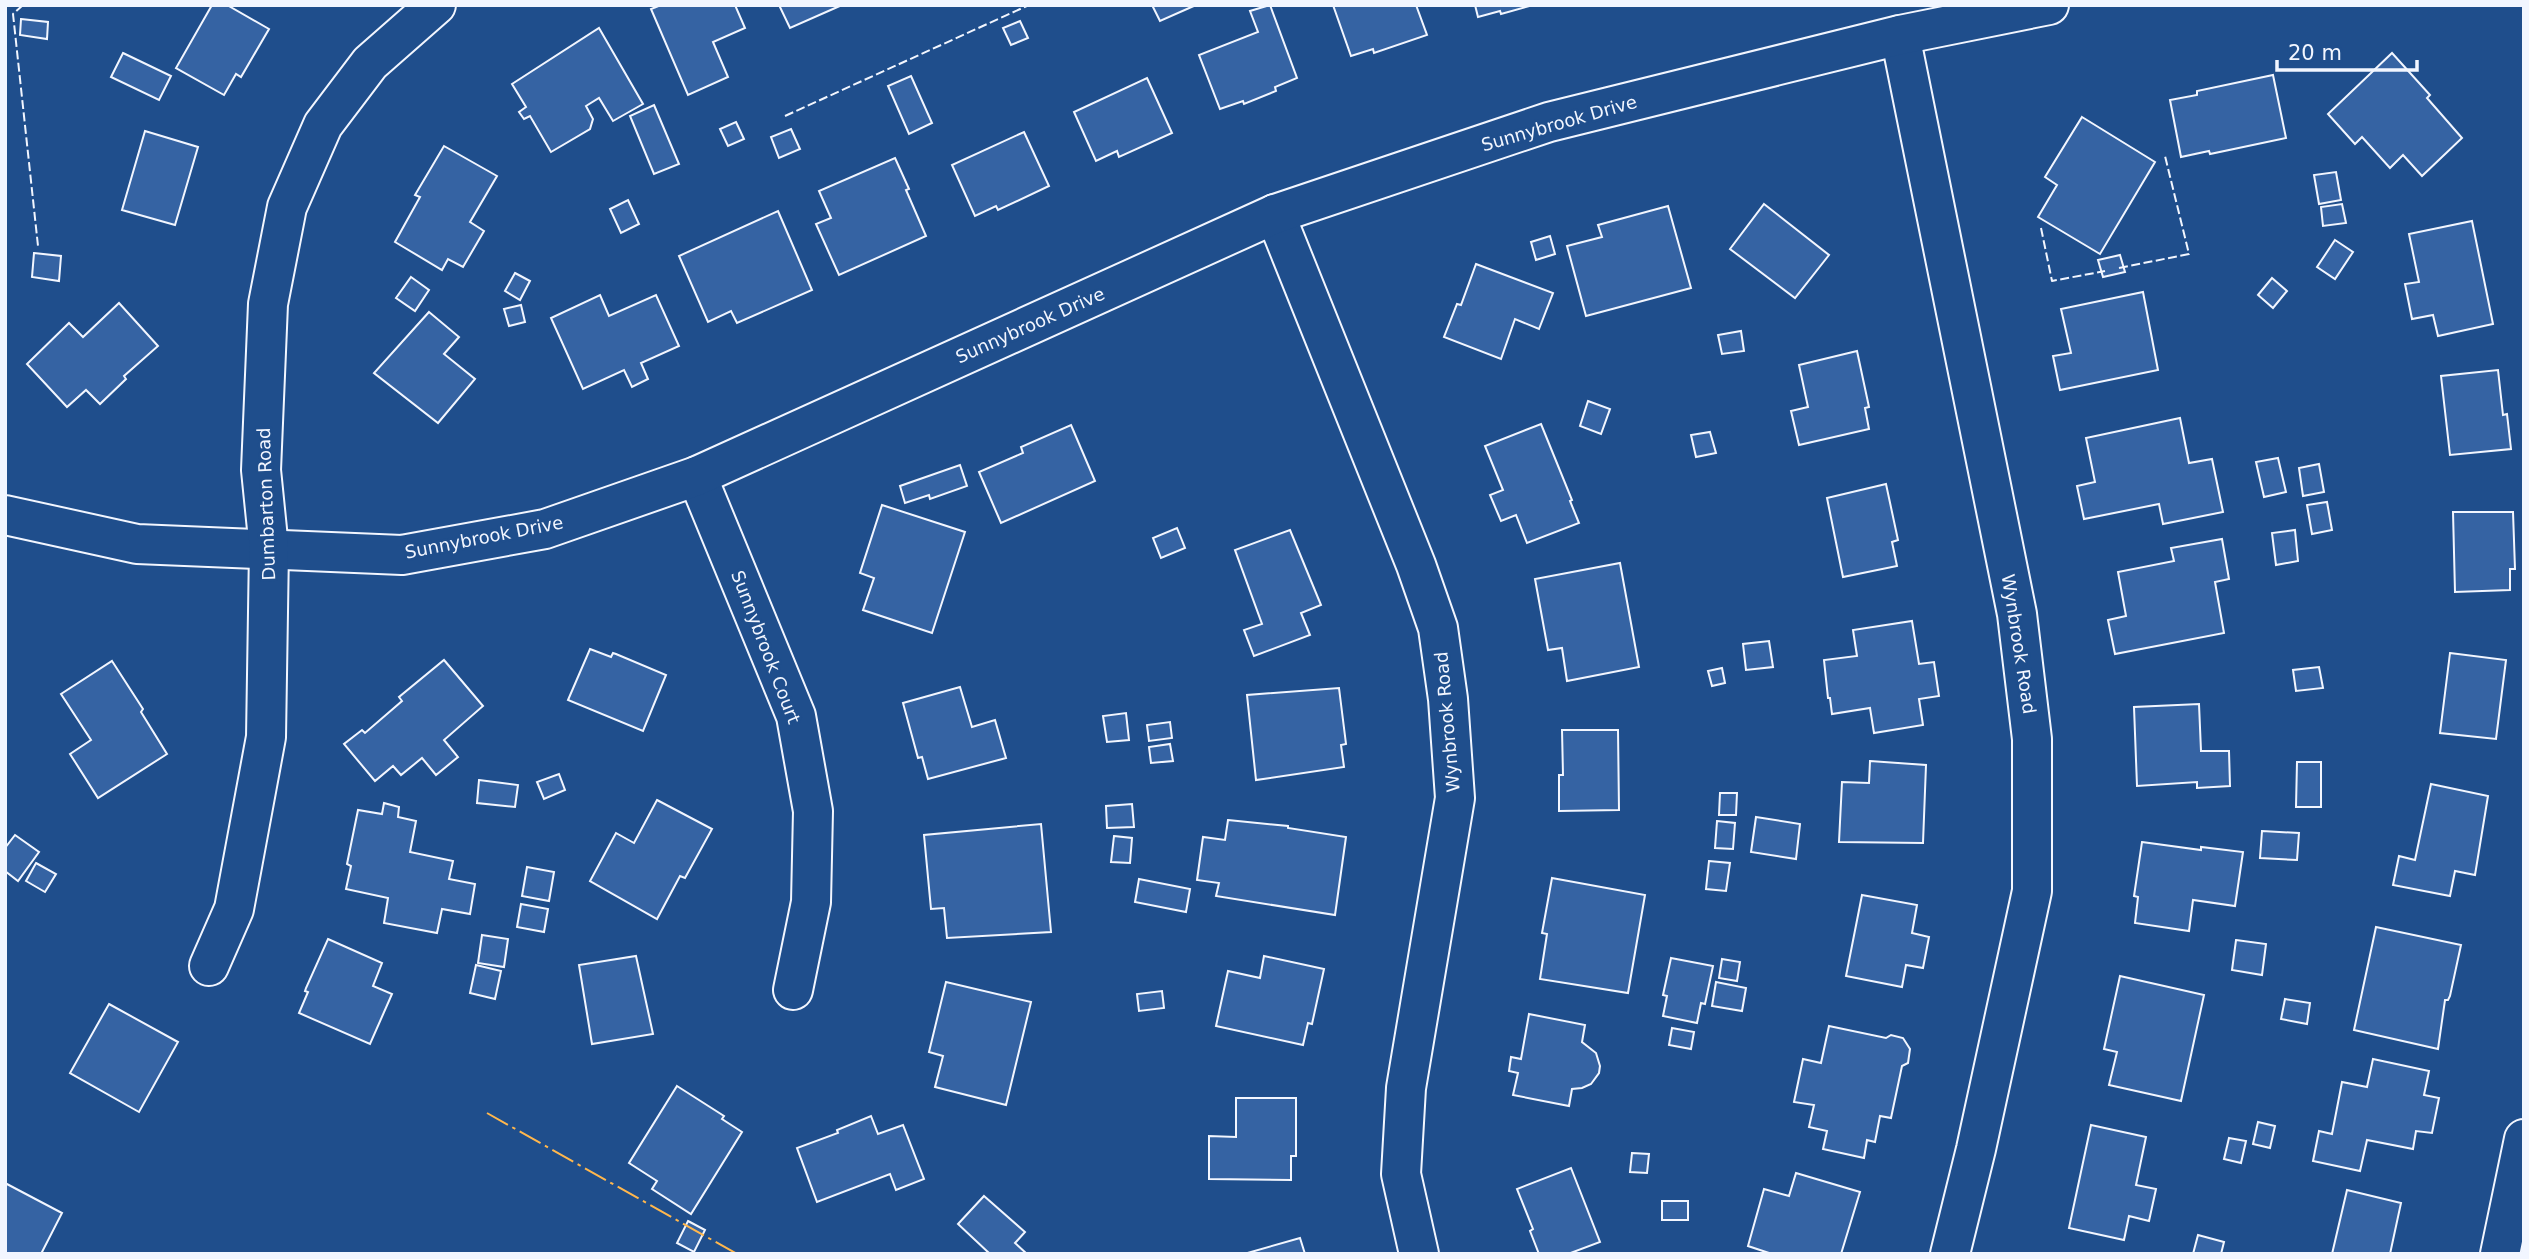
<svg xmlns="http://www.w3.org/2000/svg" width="2529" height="1259" font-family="'DejaVu Sans',sans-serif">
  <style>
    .building { fill: #3563a3; stroke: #f2f6ff; stroke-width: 2 }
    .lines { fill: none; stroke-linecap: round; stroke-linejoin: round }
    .minor-casing { stroke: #f2f6ff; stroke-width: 42 }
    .minor { stroke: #1f4e8c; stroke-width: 38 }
    .fence { stroke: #f2f6ff; stroke-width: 2; stroke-dasharray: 9 3.5; stroke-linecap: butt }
    .power { stroke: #ffb74d; stroke-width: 2; stroke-dasharray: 24 5 3.5 5; stroke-linecap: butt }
    .labels { text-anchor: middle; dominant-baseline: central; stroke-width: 5; stroke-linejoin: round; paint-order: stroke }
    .street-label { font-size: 18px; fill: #f2f6ff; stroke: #1f4e8c }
  </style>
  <rect width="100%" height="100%" fill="#1f4e8c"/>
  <g class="building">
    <polygon points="212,5 227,5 269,29 241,77 236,74 224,95 176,68"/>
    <polygon points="661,5 735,5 745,28 713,42 728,77 688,95 651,9"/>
    <polygon points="779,5 842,5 790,28"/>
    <polygon points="1152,5 1196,5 1160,21"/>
    <polygon points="1270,5 1297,78 1275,87 1276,91 1244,104 1243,101 1220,109 1199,55 1258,32 1250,11"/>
    <polygon points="1333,5 1416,5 1427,35 1374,53 1373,49 1351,56"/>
    <polygon points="1475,5 1533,5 1501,14 1500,11 1478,17"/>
    <polygon points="21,19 48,22 47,39 20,35"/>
    <polygon points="1020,21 1028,38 1011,45 1003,28"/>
    <polygon points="599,28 643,104 613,121 599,98 586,106 593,119 590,129 551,152 530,116 524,119 519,112 526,107 512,84"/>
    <polygon points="123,53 171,76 159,100 111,77"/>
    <polygon points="2392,53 2430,95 2427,98 2462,138 2422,176 2403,155 2390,168 2362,137 2355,144 2328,114"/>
    <polygon points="2273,75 2286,138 2210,154 2209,151 2181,157 2170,100 2197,95 2197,91"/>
    <polygon points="911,76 932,123 909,134 888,86"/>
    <polygon points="1147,78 1172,133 1119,157 1117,151 1096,161 1074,112"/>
    <polygon points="654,105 679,164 654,174 630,116"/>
    <polygon points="2082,117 2155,162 2100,254 2038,217 2057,185 2045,177"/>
    <polygon points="736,122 744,139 728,146 720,129"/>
    <polygon points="791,129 800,149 779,158 771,137"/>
    <polygon points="145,131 198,147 175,225 122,210"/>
    <polygon points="1024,132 1049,186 998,210 996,206 975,216 952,165"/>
    <polygon points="444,146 497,176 470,222 484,231 463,267 448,259 442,270 395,242 420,197 415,195"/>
    <polygon points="895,158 909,189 906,190 926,236 839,275 816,224 831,218 819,191"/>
    <polygon points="2336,172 2341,200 2319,204 2314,175"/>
    <polygon points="628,200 639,224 621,233 610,209"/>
    <polygon points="1764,204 1829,255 1795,298 1730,249"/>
    <polygon points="2342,204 2346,223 2323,226 2321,207"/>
    <polygon points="1668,206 1691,288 1586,316 1567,246 1602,237 1598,225"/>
    <polygon points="778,211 812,290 737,323 731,311 708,322 679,256"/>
    <polygon points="2472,221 2493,324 2438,336 2433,315 2412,319 2405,284 2419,282 2409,234"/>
    <polygon points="1550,236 1555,254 1536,260 1531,242"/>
    <polygon points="2335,240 2353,252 2335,279 2317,267"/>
    <polygon points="34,253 61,256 59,281 32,277"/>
    <polygon points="2120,255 2125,272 2103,277 2098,260"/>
    <polygon points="1476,264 1553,293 1539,329 1515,319 1501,359 1444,337 1457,304 1461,305"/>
    <polygon points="515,273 530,281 520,300 505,291"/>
    <polygon points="411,277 429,290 415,311 396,298"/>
    <polygon points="2272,278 2287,291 2273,308 2258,295"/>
    <polygon points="2143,292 2158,370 2060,390 2053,356 2071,353 2061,309"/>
    <polygon points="600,295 609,316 656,295 679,346 641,363 648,379 632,387 624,370 583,389 551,318"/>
    <polygon points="119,303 158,346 124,376 126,379 100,404 86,390 67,407 27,364 69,323 83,337"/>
    <polygon points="521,305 525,322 509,326 504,309"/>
    <polygon points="429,312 459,337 444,354 475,379 438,423 374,373"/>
    <polygon points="1741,331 1744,351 1722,354 1718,335"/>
    <polygon points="1857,351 1869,407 1865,408 1869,429 1799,445 1791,411 1808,407 1799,365"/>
    <polygon points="2498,370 2503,415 2507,414 2511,449 2450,455 2441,376"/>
    <polygon points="1588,401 1610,409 1601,434 1580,426"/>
    <polygon points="2180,418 2189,463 2212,459 2223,512 2163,524 2159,504 2084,519 2077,486 2095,482 2086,438"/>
    <polygon points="1541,424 1572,500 1570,501 1579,523 1527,543 1516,515 1501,521 1490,495 1503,490 1485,446"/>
    <polygon points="1071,425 1095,481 1001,523 979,472 1023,453 1021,447"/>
    <polygon points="1710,432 1716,453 1696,457 1691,435"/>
    <polygon points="2278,458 2286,492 2264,497 2256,462"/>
    <polygon points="2319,464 2324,492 2303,496 2299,468"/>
    <polygon points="960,465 967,486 930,499 929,495 905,503 900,486"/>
    <polygon points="1886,484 1898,540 1892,542 1897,566 1843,577 1827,498"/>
    <polygon points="2327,502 2332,530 2312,534 2307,505"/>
    <polygon points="882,505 965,532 932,633 863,610 874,578 860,573"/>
    <polygon points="2453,512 2513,512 2515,569 2510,569 2510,590 2455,592"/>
    <polygon points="1177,528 1185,548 1161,558 1153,538"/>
    <polygon points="1290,530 1321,605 1301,613 1310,635 1254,656 1244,630 1262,624 1235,550"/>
    <polygon points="2295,530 2298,561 2276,565 2272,533"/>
    <polygon points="2222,539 2229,579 2215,582 2224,633 2115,654 2108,620 2126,616 2118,572 2174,561 2171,548"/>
    <polygon points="1620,563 1639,667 1567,681 1562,648 1548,650 1535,579"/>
    <polygon points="1912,621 1919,664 1934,662 1939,696 1919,699 1923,725 1874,733 1870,708 1832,714 1830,698 1828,698 1824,660 1857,656 1853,630"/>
    <polygon points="1769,641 1773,667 1746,670 1743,644"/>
    <polygon points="590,649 611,657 613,653 616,654 666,675 643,731 568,700"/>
    <polygon points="2450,653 2506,660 2496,739 2440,733"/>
    <polygon points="444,660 483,706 444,740 458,757 436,775 422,758 401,775 393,766 375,781 344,744 362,730 365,733 402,701 399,697"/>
    <polygon points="112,661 143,709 141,712 167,754 98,798 70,754 91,740 61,694"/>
    <polygon points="2319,667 2323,688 2296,691 2293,670"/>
    <polygon points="1722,668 1725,683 1712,686 1708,671"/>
    <polygon points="960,687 972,727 995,720 1006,758 928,779 922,757 918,758 903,703"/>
    <polygon points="1339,688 1346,744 1341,745 1344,767 1256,780 1247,695"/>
    <polygon points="2199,704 2201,751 2229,751 2230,786 2197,788 2197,782 2137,786 2134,707"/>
    <polygon points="1126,713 1129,740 1107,742 1103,716"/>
    <polygon points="1170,722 1172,738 1149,741 1147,725"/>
    <polygon points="1562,730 1618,730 1619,810 1559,811 1559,775 1563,775"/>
    <polygon points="1170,744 1173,761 1151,763 1149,747"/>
    <polygon points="1870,761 1926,765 1923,843 1839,842 1842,782 1869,783"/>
    <polygon points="2297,762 2321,762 2321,807 2296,807"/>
    <polygon points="559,774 565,790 544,799 537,782"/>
    <polygon points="479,780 518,785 515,807 477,803"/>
    <polygon points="2431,784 2488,796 2475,875 2455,871 2450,896 2393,885 2399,856 2415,860"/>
    <polygon points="1720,793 1737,793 1736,815 1719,815"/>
    <polygon points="657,800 712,829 685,878 680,876 657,919 590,881 616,833 634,843"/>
    <polygon points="384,803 399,807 398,817 416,821 410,852 453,861 449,879 475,884 470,914 442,909 437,933 384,923 388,898 346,889 351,866 347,864 358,810 382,814"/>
    <polygon points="1132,804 1134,827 1107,828 1106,806"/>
    <polygon points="1756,817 1800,824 1796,859 1751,852"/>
    <polygon points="1228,820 1288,826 1288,828 1346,837 1335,915 1216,896 1219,883 1197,880 1203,837 1225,840"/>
    <polygon points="1717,821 1735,823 1733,849 1715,848"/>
    <polygon points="1041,824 1051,932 947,938 944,908 931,909 924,835"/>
    <polygon points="2262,831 2299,833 2297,860 2260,858"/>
    <polygon points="15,835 39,852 18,881 5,871 5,848"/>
    <polygon points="1114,836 1132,838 1130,863 1111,862"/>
    <polygon points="2142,842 2201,850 2201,847 2243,852 2235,906 2193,900 2189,931 2135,923 2138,897 2134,896"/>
    <polygon points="1709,861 1730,863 1726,891 1706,889"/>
    <polygon points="36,863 56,874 45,892 26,881"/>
    <polygon points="527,867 554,872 549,901 522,896"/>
    <polygon points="1552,878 1645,895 1628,993 1540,979 1547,934 1542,933"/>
    <polygon points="1139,879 1190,889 1186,912 1135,902"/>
    <polygon points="1862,895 1917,905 1912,933 1929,937 1923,968 1906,965 1902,987 1846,976"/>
    <polygon points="521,904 548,909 544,932 517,927"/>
    <polygon points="2376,927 2461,945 2450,996 2448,1000 2445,1000 2438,1049 2354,1030"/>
    <polygon points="482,935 508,939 504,967 478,963"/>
    <polygon points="328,939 382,963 373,986 392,994 370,1044 299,1013 308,992 305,991 306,988"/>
    <polygon points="2236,940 2266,944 2262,975 2232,970"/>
    <polygon points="636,956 653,1034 592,1044 579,965"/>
    <polygon points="1264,956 1324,969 1312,1024 1308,1023 1303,1045 1216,1026 1228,971 1260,978"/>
    <polygon points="1671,958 1713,966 1705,1004 1701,1003 1697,1023 1663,1016 1667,996 1663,995"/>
    <polygon points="1722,959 1740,962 1737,981 1719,978"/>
    <polygon points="476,965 501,971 495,999 470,993"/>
    <polygon points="2120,976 2204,995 2181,1101 2109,1085 2117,1052 2104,1049"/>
    <polygon points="946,982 1031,1002 1006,1105 935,1087 943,1056 929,1052"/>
    <polygon points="1716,982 1746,988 1742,1011 1712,1006"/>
    <polygon points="1162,991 1164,1008 1139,1011 1137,994"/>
    <polygon points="2285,999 2310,1003 2307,1024 2281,1019"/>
    <polygon points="109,1004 178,1042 139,1112 70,1073"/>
    <polygon points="1529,1014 1585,1025 1582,1042 1596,1053 1600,1066 1599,1073 1591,1084 1582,1088 1572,1089 1569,1106 1513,1095 1518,1073 1509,1071 1511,1057 1521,1059"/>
    <polygon points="1829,1026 1886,1038 1891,1035 1903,1038 1910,1049 1908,1063 1902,1066 1891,1118 1880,1116 1875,1142 1867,1140 1864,1158 1823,1149 1827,1131 1809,1127 1814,1105 1794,1102 1803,1059 1821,1063"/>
    <polygon points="1672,1028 1694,1032 1691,1049 1669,1045"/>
    <polygon points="2373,1059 2429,1071 2424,1095 2439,1098 2432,1133 2416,1131 2413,1149 2367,1140 2360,1171 2313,1161 2319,1131 2332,1134 2342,1082 2367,1087"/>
    <polygon points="677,1086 724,1116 722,1119 742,1132 691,1214 652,1189 657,1181 629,1163"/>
    <polygon points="1236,1098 1296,1098 1296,1156 1291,1156 1291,1180 1209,1179 1209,1136 1236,1137"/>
    <polygon points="871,1116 878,1134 903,1125 924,1179 896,1190 890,1174 817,1202 797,1148 838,1133 837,1130"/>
    <polygon points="2258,1122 2275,1126 2270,1148 2253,1144"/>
    <polygon points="2091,1125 2146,1137 2136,1185 2156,1189 2149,1221 2129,1216 2124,1240 2069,1228"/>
    <polygon points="2229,1138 2246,1141 2241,1163 2224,1159"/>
    <polygon points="1632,1153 1649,1154 1647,1173 1630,1172"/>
    <polygon points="1571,1168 1600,1242 1568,1254 1539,1254 1530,1231 1533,1229 1517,1189"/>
    <polygon points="1796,1173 1860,1192 1841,1254 1772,1254 1748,1246 1764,1189 1789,1196"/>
    <polygon points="5,1183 62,1213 41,1254 5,1254"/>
    <polygon points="2347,1190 2401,1203 2390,1254 2332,1254"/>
    <polygon points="984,1196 1025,1232 1015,1243 1027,1254 990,1254 958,1224"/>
    <rect x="1662" y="1201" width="26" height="19"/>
    <polygon points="688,1221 705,1230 694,1252 677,1243"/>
    <polygon points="2198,1235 2224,1242 2221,1254 2193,1254"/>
    <polygon points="1300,1238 1305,1254 1244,1254"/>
  </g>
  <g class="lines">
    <defs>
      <g id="minor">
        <polyline points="1900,35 2017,614 2032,739 2032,891 1976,1149 1950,1254"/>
        <polyline points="1275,214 1416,565 1438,628 1448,699 1455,798 1406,1088 1401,1174 1419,1254"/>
        <polyline points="697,476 796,716 813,811 811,902 793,990"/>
        <polyline points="5,515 137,544 402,555 545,529 697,476 1275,214 1549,122 1900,35 2049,5"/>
        <polyline points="209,966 234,909 266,737 269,549 261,470 268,304 287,207 323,125 370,63 436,5"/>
        <polyline points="2500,1254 2524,1139"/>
      </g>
    </defs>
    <use href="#minor" class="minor-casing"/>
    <use href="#minor" class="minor"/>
    <g class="fence">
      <polyline points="23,5 13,14 38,246"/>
      <polyline points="785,116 1029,5"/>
      <polyline points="2041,228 2052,281 2105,271"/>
      <polyline points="2119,268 2189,254 2165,156"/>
    </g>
    <polyline class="power" points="487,1113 737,1254"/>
  </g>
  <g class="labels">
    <g class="street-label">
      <text transform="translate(1559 123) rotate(-16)">Sunnybrook Drive</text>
      <text transform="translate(1030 325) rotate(-24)">Sunnybrook Drive</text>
      <text transform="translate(266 504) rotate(-92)">Dumbarton Road</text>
      <text transform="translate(484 537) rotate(-11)">Sunnybrook Drive</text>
      <text transform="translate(2019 644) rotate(81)">Wynbrook Road</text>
      <text transform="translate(766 647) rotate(69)">Sunnybrook Court</text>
      <text transform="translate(1447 722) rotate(-95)">Wynbrook Road</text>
    </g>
  </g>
  <rect width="2529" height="1259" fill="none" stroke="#f2f6ff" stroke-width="14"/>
  <path d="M2277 60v10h140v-10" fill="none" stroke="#f2f6ff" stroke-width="3.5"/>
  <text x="2288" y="60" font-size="21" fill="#f2f6ff" stroke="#1f4e8c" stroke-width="5" paint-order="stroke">20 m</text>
</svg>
